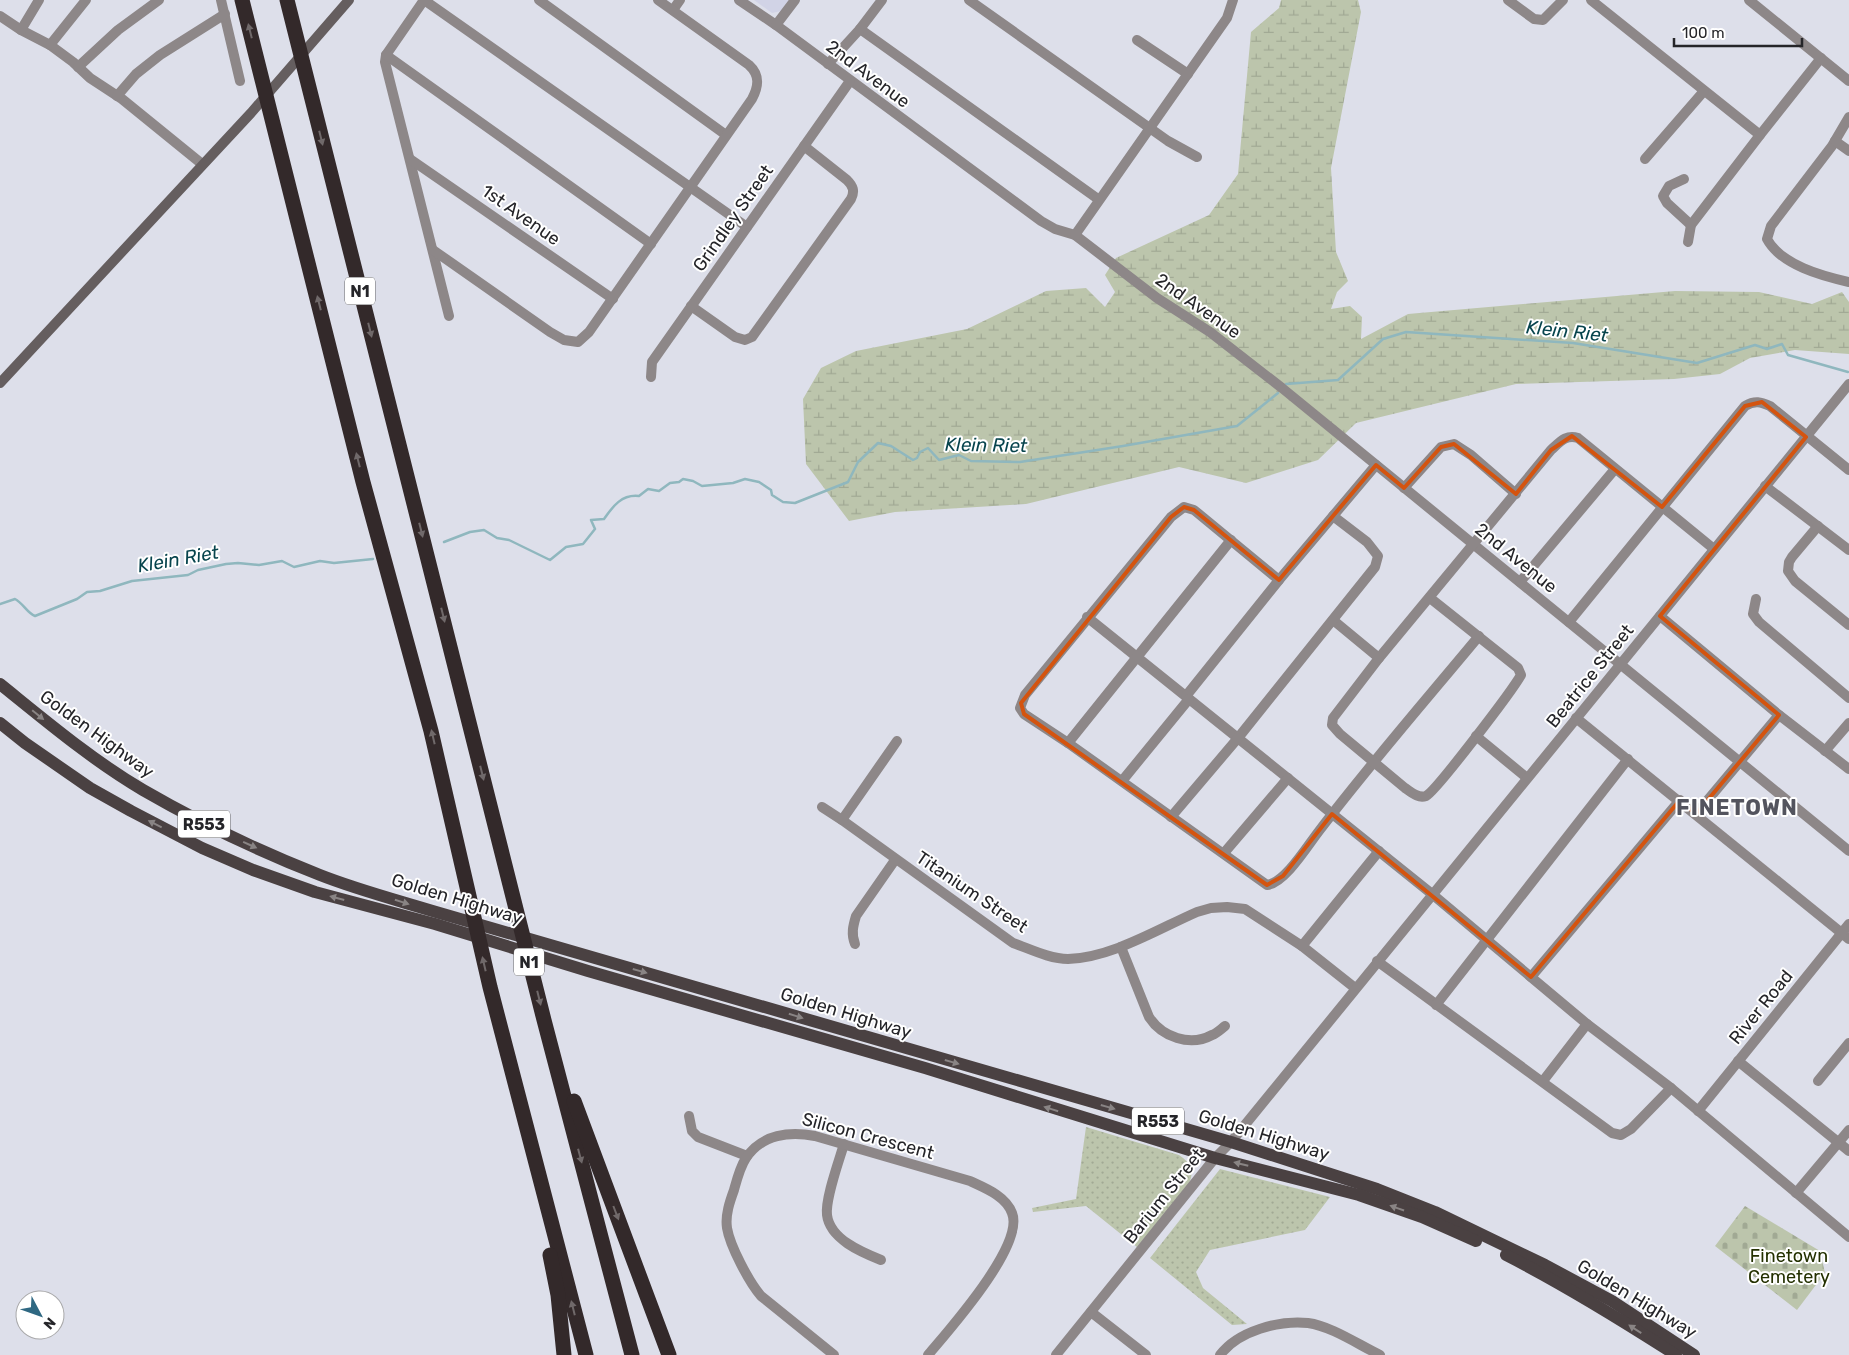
<svg xmlns="http://www.w3.org/2000/svg" width="1849" height="1355" font-family="Rubik,sans-serif">
  <style>
    .built { fill: #d1d3e6 }
    .grass { fill: url(#grass-dots) }
    .wetland { fill: url(#wetland-marsh) }
    .cemetery { fill: url(#cemetery-stones) }
    .lines { fill: none; stroke-linecap: round; stroke-linejoin: round }
    .stream { stroke: #8fb7be; stroke-width: 2.5 }
    .street { stroke: #8d8788; stroke-width: 10 }
    .secondary { stroke: #655e5f; stroke-width: 10 }
    .primary { stroke: #4a4142; stroke-width: 12 }
    .highway { stroke: #33292a; stroke-width: 15 }
    .oneway { fill: #70696a }
    .oneway2 { fill: #898484 }
    .marked { fill: none; stroke: #d4540f; stroke-width: 4; stroke-linejoin: round }
    .labels { text-anchor: middle; dominant-baseline: central; stroke-width: 4; stroke-linejoin: round; paint-order: stroke }
    .shield { fill: #fff; stroke: #666669; stroke-width: 1 }
    .shield-label { font-size: 16px; font-weight: bold; fill: #252529 }
    .street-label { font-size: 18px; fill: #252529; stroke: #fff }
    .park-label { font-size: 18px; fill: #233000; stroke: #fff }
    .water-label { font-size: 19px; font-style: italic; fill: #07444d; stroke: #fff }
    .district-label { font-size: 22px; font-weight: bold; letter-spacing: 1px; fill: #53545e; stroke: #fff }
  </style>
  <defs>
    <pattern id="grass-dots" width="8" height="8" patternUnits="userSpaceOnUse" patternTransform="scale(1.25)"><rect width="8" height="8" fill="#bcc5ac"/><path d="M2 2h.1M6 6h.1" fill="none" stroke="#a1a994" stroke-width="1.8" stroke-linecap="round"/></pattern>
    <pattern id="wetland-marsh" width="20" height="14" patternUnits="userSpaceOnUse" patternTransform="scale(1.25)"><rect width="20" height="14" fill="#bcc5ac"/><path d="M1 5h8M5 5V1M11 12h8M15 12V8" fill="none" stroke="#a1a994"/></pattern>
    <pattern id="cemetery-stones" width="16" height="16" patternUnits="userSpaceOnUse" patternTransform="scale(1.25)"><rect width="16" height="16" fill="#bcc5ac"/><path d="M2 7V4a2 2 0 0 1 4 0v3zM10 15v-3a2 2 0 0 1 4 0v3z" fill="#a1a994"/></pattern>
  </defs>
  <rect width="100%" height="100%" fill="#dddfea"/>
  <polygon class="built" points="754,0 789,0 781,11 772,13"/>
  <g class="grass">
    <path d="M1086,1127l93,28c13,9 16,16 9,31l-51,61 -51,-41 -53,6 -1,-4 44,-9z"/>
    <polygon points="1220,1169 1330,1197 1305,1230 1210,1250 1196,1272 1203,1288 1247,1324 1232,1325 1150,1258"/>
  </g>
  <polygon class="wetland" points="1281,0 1358,0 1361,12 1331,168 1336,252 1348,281 1337,292 1331,309 1350,306 1362,317 1361,339 1408,314 1675,291 1759,292 1812,304 1842,292 1849,302 1849,354 1795,350 1750,358 1720,374 1674,379 1516,384 1356,423 1318,460 1246,483 1179,467 1026,504 895,512 849,521 806,464 803,399 821,368 856,351 967,329 1046,291 1086,288 1105,307 1115,292 1105,275 1116,258 1209,215 1238,174 1251,32 1279,8"/>
  <polygon class="cemetery" points="1745,1206 1820,1251 1825,1273 1797,1310 1715,1246"/>
  <g class="lines">
    <g class="stream">
      <polyline points="1286,384 1338,380 1383,339 1406,332 1573,343 1697,363 1755,345 1767,349 1782,344 1788,355 1848,372"/>
      <path d="M444,542l26,-10 14,-2 13,8 12,2 41,20 16,-13 17,-3 12,-15 -4,-9 13,-1c9,-13 18,-25 35,-23l9,-7 11,2 11,-8 9,-1 4,-3 10,2 9,5 31,-3 12,-4 14,3 12,8 1,5 11,7 12,1 53,-21 10,-20 20,-19 13,3 22,14 4,-2 3,-6 8,-4 11,12 20,-5 12,6 49,1 103,-16 114,-20 41,-33"/>
      <path d="M0,604l15,-5c8,4 12,14 20,17l42,-17 10,-7 13,-1 32,-10 56,-6 10,-5 28,-6 12,-1 21,2 23,-4 12,6 26,-6 14,2 39,-4"/>
    </g>
    <g class="street">
      <polyline points="221,0 240,81"/>
      <polyline points="424,0 747,227"/>
      <polyline points="424,0 386,55 385,62 449,316"/>
      <polyline points="539,0 726,135"/>
      <polyline points="739,0 776,25 1041,221 1055,229 1075,235 1157,298 1210,332 1282,388 1849,851"/>
      <polyline points="969,0 1168,141 1197,157"/>
      <polyline points="1508,0 1534,19 1543,20 1563,0"/>
      <polyline points="1591,0 1760,135 1821,58"/>
      <polyline points="1749,0 1849,81"/>
      <polyline points="673,10 680,0"/>
      <polyline points="0,16 21,30 50,45 73,62 90,78 122,99 202,164"/>
      <polyline points="776,25 795,0"/>
      <polyline points="860,29 1098,199"/>
      <polyline points="21,30 39,0"/>
      <polyline points="1137,40 1188,74"/>
      <polyline points="50,45 86,0"/>
      <polyline points="386,55 651,244"/>
      <polyline points="828,64 860,29 882,0"/>
      <polyline points="78,67 118,30 159,0"/>
      <polyline points="117,96 136,74 160,55 225,14"/>
      <path d="M1849,117l-17,29 -61,80 -4,13c14,26 55,37 82,43"/>
      <polyline points="1835,141 1849,151"/>
      <polyline points="410,159 613,299"/>
      <polyline points="1645,159 1704,91"/>
      <polyline points="1684,179 1669,186 1663,196 1667,203 1691,225"/>
      <polyline points="1075,235 1227,18 1233,0"/>
      <polyline points="1688,242 1691,225 1760,135"/>
      <path d="M433,250l117,82 14,8 14,2 11,-10 163,-233c7,-13 8,-24 -3,-34l-91,-65"/>
      <path d="M691,306l44,31 10,3 7,-3 99,-138c4,-8 2,-13 -4,-19l-43,-34"/>
      <polyline points="651,377 652,362 850,81"/>
      <polyline points="1765,486 1849,550"/>
      <polyline points="1404,488 1441,447 1454,444 1471,455 1516,494"/>
      <polyline points="1818,526 1792,557 1789,562 1788,571 1795,581 1849,625"/>
      <path d="M1279,580l-85,-70 -10,-3 -13,10 -146,178 -5,13 4,6 44,29 199,142c18,-2 41,-40 52,-54 51,-67 106,-130 160,-195"/>
      <polyline points="1520,582 1615,469"/>
      <path d="M1430,598l88,70 3,7c-9,16 -85,116 -95,121 -8,3 -15,-4 -21,-8l-65,-54 -8,-9 1,-7 46,-60 172,-208c9,-8 15,-16 27,-12l136,111"/>
      <polyline points="1756,599 1753,614 1759,622 1849,698"/>
      <polyline points="1660,616 1779,715 1849,769"/>
      <polyline points="1087,617 1432,894 1587,1024 1671,1088 1849,1237"/>
      <polyline points="1333,620 1379,658"/>
      <path d="M1569,622l176,-216c10,-6 16,-4 25,0l79,64"/>
      <polyline points="1186,696 1279,580 1376,465"/>
      <polyline points="1576,718 1849,939"/>
      <polyline points="1476,736 1527,778"/>
      <polyline points="1068,743 1231,540"/>
      <polyline points="1825,751 1849,723"/>
      <polyline points="1122,781 1189,699"/>
      <path d="M822,807l20,13 171,123c17,6 37,16 55,16 43,-1 90,-30 129,-47l14,-4 16,-1 18,2 57,37 53,42"/>
      <polyline points="1696,814 1779,715"/>
      <polyline points="1171,817 1238,738 1375,567 1378,556 1367,542 1333,516"/>
      <polyline points="842,820 897,741"/>
      <polyline points="1224,853 1288,778"/>
      <path d="M855,944c-4,-10 -2,-18 1,-28l39,-56"/>
      <polyline points="1302,946 1379,851"/>
      <path d="M1121,947l28,70c13,20 41,30 63,18 5,-2 9,-6 13,-9"/>
      <polyline points="1377,961 1612,1133 1621,1135 1631,1129 1671,1088"/>
      <polyline points="1531,977 1680,800"/>
      <polyline points="1436,1005 1628,759"/>
      <polyline points="1738,1061 1849,1151"/>
      <polyline points="1543,1081 1587,1024"/>
      <polyline points="1818,1081 1849,1043"/>
      <polyline points="1698,1111 1849,924"/>
      <polyline points="689,1116 692,1131 698,1137 747,1156"/>
      <path d="M844,1144c-5,17 -19,55 -17,71 3,24 34,37 54,45"/>
      <polyline points="1796,1193 1849,1130"/>
      <polyline points="1091,1312 1146,1355"/>
      <path d="M834,1355l-73,-59c-12,-14 -31,-50 -34,-68 -2,-13 3,-27 7,-38 3,-11 6,-23 12,-32 16,-24 44,-27 69,-22l155,45c15,7 36,15 42,32 13,32 -63,117 -84,142"/>
      <polyline points="1056,1355 1215,1158 1231,1142 1849,384"/>
      <path d="M1220,1355c18,-24 59,-35 88,-32 23,3 51,22 72,32"/>
    </g>
    <polyline class="secondary" points="0,383 251,113 349,0"/>
    <g class="primary">
      <path d="M0,684c46,37 92,76 143,106 57,33 116,61 177,85 38,15 77,25 116,37l795,230 146,47 58,23 110,53 67,36 82,54"/>
      <polyline points="0,723 25,743 90,788 131,811 202,848 253,870 315,892 435,924 588,971 925,1068 1215,1158 1359,1195 1422,1217 1476,1241"/>
      <path d="M1506,1255c59,30 114,64 170,100"/>
    </g>
    <g class="highway">
      <polyline points="242,0 363,482 431,731 490,987 586,1355"/>
      <polyline points="287,0 544,1020 632,1355"/>
      <polyline points="574,1101 669,1355"/>
      <polyline points="550,1255 558,1295 564,1355"/>
    </g>
  </g>
  <defs><path id="oneway-solid" d="M-6-.8H1V-3.2L6.5 0L1 3.2V.8H-6Z" transform="scale(1.25)"/></defs>
  <g class="oneway">
    <use href="#oneway-solid" transform="translate(250 31) rotate(-104)"/>
    <use href="#oneway-solid" transform="translate(321 138) rotate(76)"/>
    <use href="#oneway-solid" transform="translate(319 303) rotate(-104)"/>
    <use href="#oneway-solid" transform="translate(370 330) rotate(76)"/>
    <use href="#oneway-solid" transform="translate(358 460) rotate(-104)"/>
    <use href="#oneway-solid" transform="translate(421 530) rotate(76)"/>
    <use href="#oneway-solid" transform="translate(443 615) rotate(76)"/>
    <use href="#oneway-solid" transform="translate(433 737) rotate(-103)"/>
    <use href="#oneway-solid" transform="translate(482 773) rotate(76)"/>
    <use href="#oneway-solid" transform="translate(484 964) rotate(-103)"/>
    <use href="#oneway-solid" transform="translate(539 998) rotate(76)"/>
    <use href="#oneway-solid" transform="translate(580 1156) rotate(75)"/>
    <use href="#oneway-solid" transform="translate(616 1213) rotate(69)"/>
    <use href="#oneway-solid" transform="translate(573 1308) rotate(-104)"/>
  </g>
  <g class="oneway2">
    <use href="#oneway-solid" transform="translate(38 715) rotate(39)"/>
    <use href="#oneway-solid" transform="translate(155 824) rotate(-153)"/>
    <use href="#oneway-solid" transform="translate(250 845) rotate(24)"/>
    <use href="#oneway-solid" transform="translate(337 898) rotate(-165)"/>
    <use href="#oneway-solid" transform="translate(402 902) rotate(18)"/>
    <use href="#oneway-solid" transform="translate(640 971) rotate(16)"/>
    <use href="#oneway-solid" transform="translate(796 1016) rotate(17)"/>
    <use href="#oneway-solid" transform="translate(952 1062) rotate(16)"/>
    <use href="#oneway-solid" transform="translate(1108 1107) rotate(16)"/>
    <use href="#oneway-solid" transform="translate(1051 1109) rotate(-163)"/>
    <use href="#oneway-solid" transform="translate(1241 1164) rotate(-166)"/>
    <use href="#oneway-solid" transform="translate(1397 1208) rotate(-161)"/>
    <use href="#oneway-solid" transform="translate(1635 1329) rotate(-147)"/>
  </g>
  <path class="marked" d="M1762,402l44,35 -146,179 119,99 -83,99 -16,-14 -149,177 -199,-163 -49,62 -16,9 -243,-171 -3,-11 150,-186 13,-10 10,3 85,70 97,-115 28,23 37,-41 13,-3 62,50 35,-44 21,-14 90,71 83,-101z"/>
  <g class="labels">
    <g class="shield">
      <rect x="345" y="277.5" width="30" height="27" rx="4"/>
      <rect x="178" y="810.5" width="52" height="27" rx="4"/>
      <rect x="514" y="948.5" width="30" height="27" rx="4"/>
      <rect x="1132" y="1107.5" width="52" height="27" rx="4"/>
    </g>
    <g class="shield-label">
      <text x="360" y="291">N1</text>
      <text x="204" y="824">R553</text>
      <text x="529" y="962">N1</text>
      <text x="1158" y="1121">R553</text>
    </g>
    <g class="street-label">
      <text transform="translate(868 74) rotate(37)">2nd Avenue</text>
      <text transform="translate(521 215) rotate(35)">1st Avenue</text>
      <text transform="translate(733 218) rotate(-55)">Grindley Street</text>
      <text transform="translate(1198 306) rotate(35)">2nd Avenue</text>
      <text transform="translate(1516 558) rotate(39)">2nd Avenue</text>
      <text transform="translate(1590 676) rotate(-51)">Beatrice Street</text>
      <text transform="translate(97 734) rotate(36)">Golden Highway</text>
      <text transform="translate(972 892) rotate(34)">Titanium Street</text>
      <text transform="translate(457 899) rotate(17)">Golden Highway</text>
      <text transform="translate(1761 1007) rotate(-51)">River Road</text>
      <text transform="translate(846 1013) rotate(17)">Golden Highway</text>
      <text transform="translate(1264 1135) rotate(17)">Golden Highway</text>
      <text transform="translate(868 1136) rotate(15)">Silicon Crescent</text>
      <text transform="translate(1164 1196) rotate(-51)">Barium Street</text>
      <text transform="translate(1637 1299) rotate(31)">Golden Highway</text>
    </g>
    <g class="park-label">
      <text x="1789" y="1256">Finetown<tspan x="1789" dy="21">Cemetery</tspan></text>
    </g>
    <g class="water-label">
      <text transform="translate(1567 331) rotate(6)">Klein Riet</text>
      <text transform="translate(986 445) rotate(1)">Klein Riet</text>
      <text transform="translate(178 559) rotate(-10)">Klein Riet</text>
    </g>
    <g class="district-label">
      <text x="1737" y="807">FINETOWN</text>
    </g>
  </g>
  <g transform="translate(40 1315) rotate(131)"><circle r="24" fill="#ffffff" stroke="#a8a8a9"/>
  <path d="M0-4L9 19L0 12L-9 19Z" fill="#2f6882"/>
  <text y="-8" font-size="14" font-weight="bold" text-anchor="middle" fill="#252529">N</text>
  </g>
  <path d="M1674 38v8h128v-8" fill="none" stroke="#252529" stroke-width="2.5"/>
  <text x="1682" y="38" font-size="15" fill="#252529" stroke="#ffffff" stroke-width="4" paint-order="stroke">100 m</text>
</svg>
